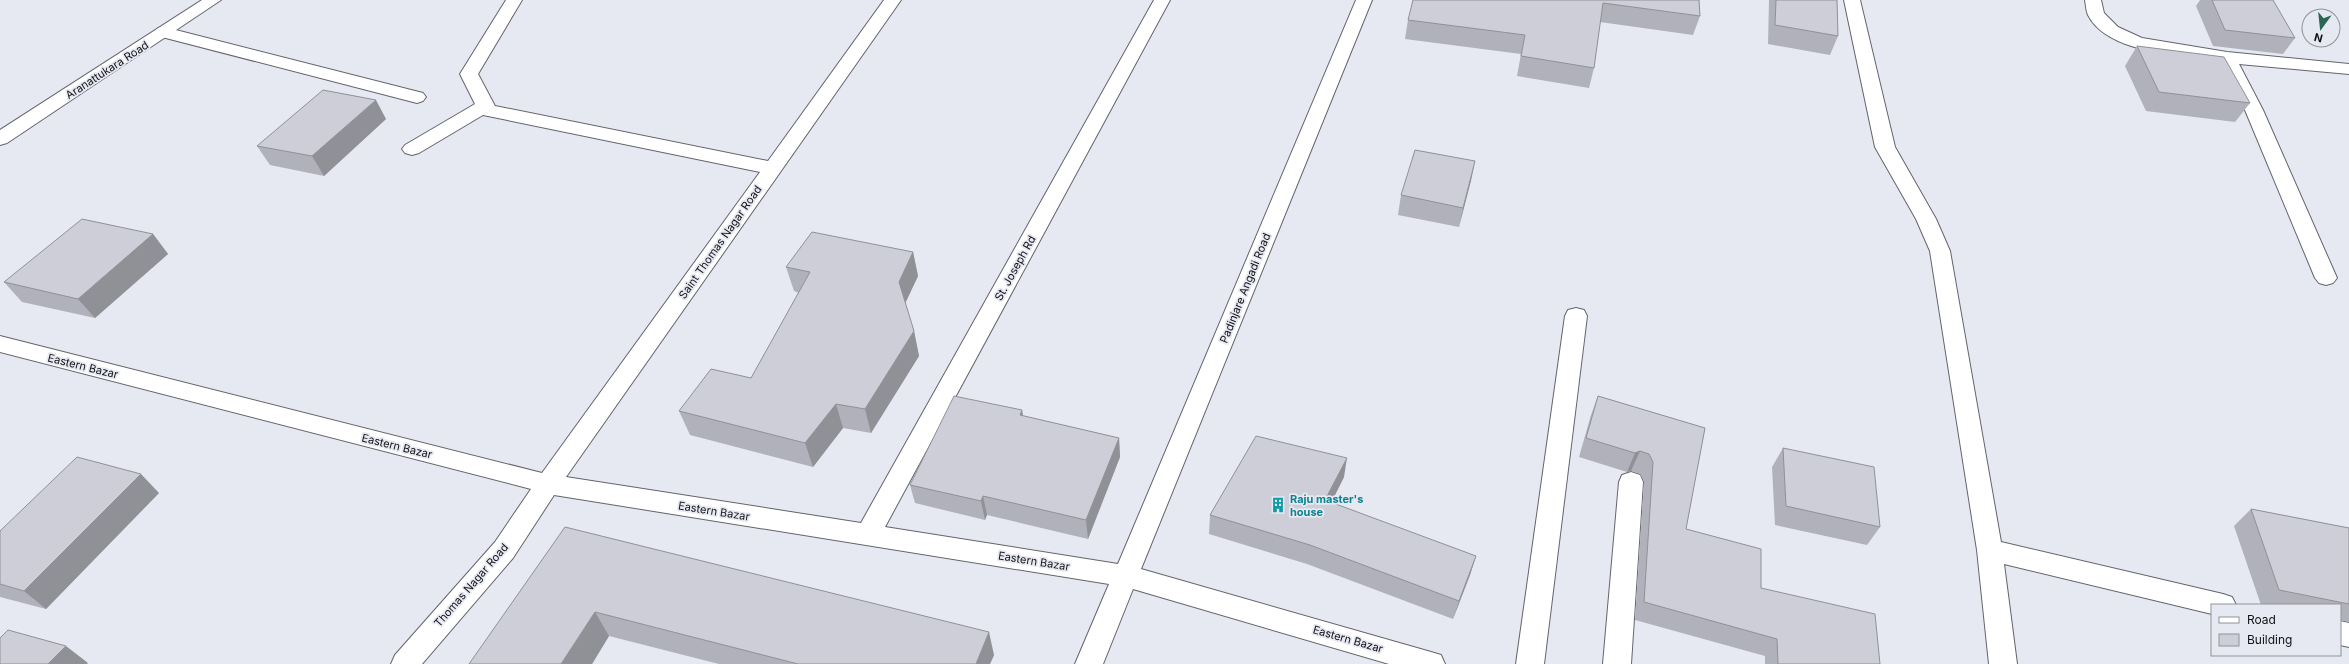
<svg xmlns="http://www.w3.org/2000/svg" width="2349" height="664" font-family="Inter,sans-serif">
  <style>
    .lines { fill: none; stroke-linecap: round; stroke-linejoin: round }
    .street-casing { stroke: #63646d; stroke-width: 2 }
    .secondary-casing { stroke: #63646d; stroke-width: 2 }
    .street { fill: #fff; fill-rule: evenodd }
    .secondary { fill: #fff; fill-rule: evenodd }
    .wall { fill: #b0b1ba }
    .shaded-wall { fill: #909097 }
    .building { fill: #cdced8; stroke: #909097 }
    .labels { text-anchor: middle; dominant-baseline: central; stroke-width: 3.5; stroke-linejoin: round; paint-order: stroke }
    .street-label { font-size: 11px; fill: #111114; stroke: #e7e9f2 }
    .culture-label { font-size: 11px; font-weight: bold; fill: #0d838f; stroke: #e7e9f2; text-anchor: start }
  </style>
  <rect width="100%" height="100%" fill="#e7e9f2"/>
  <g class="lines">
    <defs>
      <g id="street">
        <polygon points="506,0 522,0 478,74 495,106 768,161 884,0 901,0 566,477 861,523 1154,0 1170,0 885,527 1118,564 1356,0 1372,0 1141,569 1431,652 1441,655 1445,664 1389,664 1133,589 1103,664 1075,664 1109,584 554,495 513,558 422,664 391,664 395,655 495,542 531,489 0,352 0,336 542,473 760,172 483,115 419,153 412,155 405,153 402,149 405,145 475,104 460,74"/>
        <polygon points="1844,0 1860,0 1895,147 1936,219 1950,251 2001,542 2223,594 2232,597 2236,605 2212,605 2212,614 2004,564 2017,664 1989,664 1977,550 1930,251 1916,219 1875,147"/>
        <path d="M2085,0h16l3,13 14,14 24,11 85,14 122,12v10l-110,-10 24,46 74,168 -4,5 -7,2 -7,-2 -4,-5 -70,-168 -25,-49c-38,-6 -112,-7 -132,-46 -2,-4 -2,-10 -3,-15z"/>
        <polygon points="164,27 423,93 426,97 423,101 417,103 158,36 155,32 158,28"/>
        <polygon points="1576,308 1584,310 1587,316 1544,664 1516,664 1565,316 1568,310"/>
        <polygon points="1631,472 1640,475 1643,482 1631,664 1603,664 1619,482 1622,475"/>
        <polygon points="2340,621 2349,623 2349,647 2340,645"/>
      </g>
      <polygon id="secondary" points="202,0 221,0 7,143 0,145 0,130"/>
    </defs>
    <use href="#street" class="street-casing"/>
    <use href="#secondary" class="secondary-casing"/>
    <use href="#street" class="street"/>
    <use href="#secondary" class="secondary"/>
  </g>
  <g class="wall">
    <polygon points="1413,0 1699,0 1700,16 1693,35 1600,22 1594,68 1589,88 1517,76 1521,54 1405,39 1408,20"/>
    <polygon points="1769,0 1837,0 1838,36 1830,55 1768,44"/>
    <polygon points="2200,0 2273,0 2295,38 2283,54 2213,46 2196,6"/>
    <polygon points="2137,46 2250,103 2235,122 2146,111 2125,66"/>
    <polygon points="386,119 324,176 270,165 257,146"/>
    <polygon points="1475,161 1459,227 1398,215 1401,195"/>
    <polygon points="153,234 168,254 95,318 22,302 4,282"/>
    <polygon points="913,252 918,276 905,303 914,331 919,356 871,433 843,428 813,467 690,435 679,411 751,378 799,293 794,291 786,267"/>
    <polygon points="1598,396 1705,428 1686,529 1761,588 1880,664 1765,664 1765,656 1635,620 1644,481 1640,474 1631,471 1627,472 1579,457 1591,415"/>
    <polygon points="1022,410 1023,416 1119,438 1120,457 1088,539 987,515 985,520 915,503 910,485"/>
    <polygon points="1783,448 1880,527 1867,545 1775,525 1772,467"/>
    <polygon points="1344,477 1331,503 1476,556 1470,575 1453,619 1307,564 1209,534 1210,515"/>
    <polygon points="159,493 46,609 0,597 0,531"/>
    <polygon points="2251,509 2349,528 2349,622 2340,620 2340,605 2261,605 2234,526"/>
    <polygon points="565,527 994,655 990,664 719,664 609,636 592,664"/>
  </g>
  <g class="shaded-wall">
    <polygon points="376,100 386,119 324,176 312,156"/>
    <polygon points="1475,161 1471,181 1459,227 1463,208"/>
    <polygon points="153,234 168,254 95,318 78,299"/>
    <polygon points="913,252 918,276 904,306 899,282"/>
    <polygon points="914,331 919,356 871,433 865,409"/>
    <polygon points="836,404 843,428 813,467 805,443"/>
    <polygon points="1022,410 1025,429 1020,415"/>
    <polygon points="1119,438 1120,457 1088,539 1086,520"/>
    <polygon points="1640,451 1631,471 1627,472 1635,453"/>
    <polygon points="1347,458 1344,477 1323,519 1325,500"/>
    <polygon points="141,474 159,493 46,609 24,591"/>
    <polygon points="983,496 987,515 985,520 981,501"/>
    <polygon points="1476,556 1470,575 1453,619 1459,601"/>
    <polygon points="595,612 609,636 592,664 561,664"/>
    <polygon points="989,632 994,655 990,664 976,664"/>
    <polygon points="66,646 88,663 87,664 48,664"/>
  </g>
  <g class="building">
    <polygon points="1413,0 1699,0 1700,16 1603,3 1594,68 1521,56 1525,35 1408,20"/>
    <polygon points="1776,0 1837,0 1838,36 1775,25"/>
    <polygon points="2212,0 2273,0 2295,38 2225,30"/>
    <polygon points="2137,46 2224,57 2250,103 2159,92"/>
    <polygon points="323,90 376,100 312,156 257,146"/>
    <polygon points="1415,150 1475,161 1463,208 1401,195"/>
    <polygon points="82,219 153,234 78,299 4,282"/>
    <polygon points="812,232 913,252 899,282 914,331 865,409 836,404 805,443 679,411 711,369 751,378 810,272 786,267"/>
    <polygon points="954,396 1022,410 1020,415 1119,438 1086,520 983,496 981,501 910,485"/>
    <polygon points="1598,396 1705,428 1686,529 1761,549 1761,588 1875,614 1880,664 1778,664 1777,639 1644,602 1653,462 1649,454 1640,451 1635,453 1586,438"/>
    <polygon points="1256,436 1347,458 1325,500 1476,556 1459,601 1310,545 1210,515"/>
    <polygon points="1783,448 1874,467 1880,527 1786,506"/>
    <polygon points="77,457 141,474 24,591 0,584 0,531"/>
    <polygon points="2251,509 2349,528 2349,604 2279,590"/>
    <polygon points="565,527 989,632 976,664 798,664 595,612 561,664 469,664"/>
    <polygon points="8,630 66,646 48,664 0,664 0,638"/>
  </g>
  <defs>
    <symbol id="building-bare" viewBox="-9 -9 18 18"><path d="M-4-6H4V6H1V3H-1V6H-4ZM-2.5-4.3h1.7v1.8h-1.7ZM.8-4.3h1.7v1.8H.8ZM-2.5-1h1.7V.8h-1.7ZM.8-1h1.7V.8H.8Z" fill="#0f9aa8" stroke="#e7e9f2" stroke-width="2.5" paint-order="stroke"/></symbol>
  </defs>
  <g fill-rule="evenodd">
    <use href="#building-bare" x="1267" y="494" width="22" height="22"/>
  </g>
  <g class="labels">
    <g class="street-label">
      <text transform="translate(107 70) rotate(-33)">Aranattukara Road</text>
      <text transform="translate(720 242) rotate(-55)">Saint Thomas Nagar Road</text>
      <text transform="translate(1015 268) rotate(-61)">St. Joseph Rd</text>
      <text transform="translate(1245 288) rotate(-68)">Padinjare Angadi Road</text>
      <text transform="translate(83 366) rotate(14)">Eastern Bazar</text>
      <text transform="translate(397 446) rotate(14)">Eastern Bazar</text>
      <text transform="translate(714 511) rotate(9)">Eastern Bazar</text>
      <text transform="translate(1034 561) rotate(9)">Eastern Bazar</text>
      <text transform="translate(471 585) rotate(-49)">Thomas Nagar Road</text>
      <text transform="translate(1348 639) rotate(16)">Eastern Bazar</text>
    </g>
    <g class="culture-label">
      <text x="1290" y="499">Raju master's<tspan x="1290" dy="13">house</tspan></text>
    </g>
  </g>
  <rect x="2211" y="604" width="130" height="52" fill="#e7e9f2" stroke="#919399"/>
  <rect x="2219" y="617" width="20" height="6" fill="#ffffff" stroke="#919399"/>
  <text x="2247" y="624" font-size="12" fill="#111114">Road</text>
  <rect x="2219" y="634" width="20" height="12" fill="#cdced8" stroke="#919399"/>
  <text x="2247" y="644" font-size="12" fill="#111114">Building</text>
  <g transform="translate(2321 28) rotate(195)"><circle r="19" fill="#e7e9f2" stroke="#919399"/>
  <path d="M0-3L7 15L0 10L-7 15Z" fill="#296753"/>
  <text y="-6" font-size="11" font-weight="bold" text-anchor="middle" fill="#111114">N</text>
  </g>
</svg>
